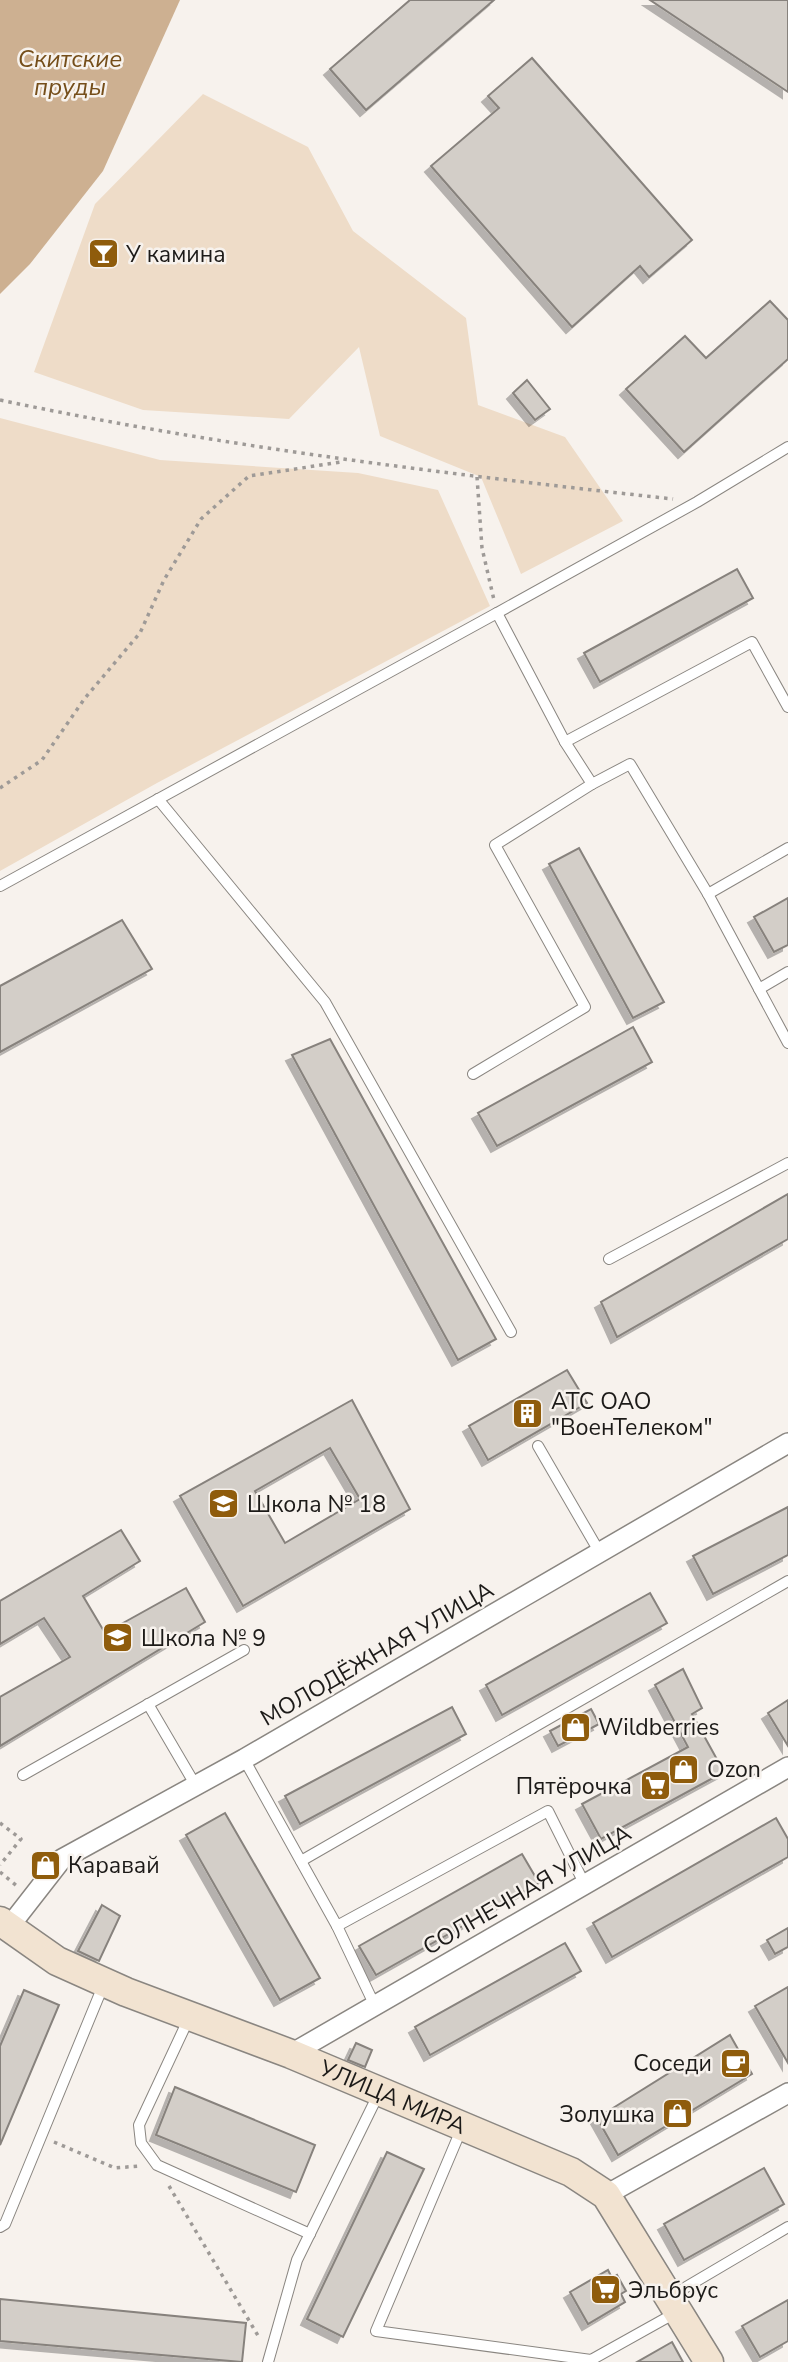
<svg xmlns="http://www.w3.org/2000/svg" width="788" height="2362" font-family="'Nunito Sans',sans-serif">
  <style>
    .green { fill: #eedcc8 }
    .water { fill: #cdb091 }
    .building { fill: #d3cec8; stroke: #87827d; stroke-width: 2; fill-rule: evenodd; filter: url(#shadow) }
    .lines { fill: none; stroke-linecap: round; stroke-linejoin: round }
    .lane-casing { stroke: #8a8681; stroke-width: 12 }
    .street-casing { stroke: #8a8681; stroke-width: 22 }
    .secondary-casing { stroke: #8a8681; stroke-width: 31 }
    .path { stroke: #9e9a97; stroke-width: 3.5; stroke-dasharray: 3.5 5; stroke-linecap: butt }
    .lane { stroke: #fff; stroke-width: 10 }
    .street { stroke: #fff; stroke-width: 19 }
    .secondary { stroke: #f2e3d1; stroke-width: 28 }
    .labels { text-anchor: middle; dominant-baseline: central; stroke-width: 5; stroke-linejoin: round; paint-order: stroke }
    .poi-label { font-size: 23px; fill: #1c1a18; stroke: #f7f2ed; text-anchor: start }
    .street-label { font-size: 23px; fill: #1c1a18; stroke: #f7f2ed }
    .water-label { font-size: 24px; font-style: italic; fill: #754e1a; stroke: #f7f2ed }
  </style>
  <defs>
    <filter id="shadow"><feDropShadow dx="-6" dy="6" stdDeviation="0" flood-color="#0004"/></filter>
  </defs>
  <rect width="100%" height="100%" fill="#f7f2ed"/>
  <g class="green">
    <polygon points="203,94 308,147 353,231 466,318 478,405 565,437 623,521 521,574 481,477 380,436 359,347 289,419 143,410 34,372 95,204"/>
    <polygon points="0,418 160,460 358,473 438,490 490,606 157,783 0,871"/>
  </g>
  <polygon class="water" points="0,0 180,0 103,171 30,264 0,294"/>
  <g class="building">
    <polygon points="410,0 494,0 366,110 330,69"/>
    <polygon points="650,0 788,0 788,92"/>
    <polygon points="532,58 692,240 649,277 640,266 572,327 431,166 499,108 488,96"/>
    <polygon points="770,301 788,320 788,359 684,452 626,389 685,336 706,358"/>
    <polygon points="527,380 550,409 535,420 513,393"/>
    <polygon points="737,569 753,598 600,682 584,653"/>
    <polygon points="579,848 664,1002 633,1018 549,864"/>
    <polygon points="788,898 788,945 774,952 754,917"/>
    <polygon points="122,920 152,969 0,1052 0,986"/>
    <polygon points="633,1027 652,1062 497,1146 478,1113"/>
    <polygon points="330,1039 496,1339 458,1360 292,1055"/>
    <polygon points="788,1194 788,1239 617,1337 601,1302"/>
    <polygon points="567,1370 587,1403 488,1460 469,1426"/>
    <path d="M352,1400l58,109 -167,97 -63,-110zM330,1448l30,51 -75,44 -30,-52z"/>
    <polygon points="788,1507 788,1555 713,1594 693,1556"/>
    <polygon points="121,1530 140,1561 83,1596 105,1633 186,1588 205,1622 0,1746 0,1697 70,1657 44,1618 0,1644 0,1601"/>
    <polygon points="650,1593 667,1623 502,1715 486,1685"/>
    <polygon points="683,1669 702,1708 692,1714 724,1772 601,1839 582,1804 688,1747 655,1685"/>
    <polygon points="788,1700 788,1746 768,1713"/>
    <polygon points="452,1707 466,1734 300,1824 285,1796"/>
    <polygon points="591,1709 599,1724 558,1746 550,1731"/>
    <polygon points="225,1813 320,1978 280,2000 186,1835"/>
    <polygon points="776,1818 788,1839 788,1857 612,1957 593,1923"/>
    <polygon points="522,1854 539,1883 376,1975 359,1946"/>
    <polygon points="102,1905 120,1916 99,1961 78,1951"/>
    <polygon points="788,1928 788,1947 775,1954 767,1940"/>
    <polygon points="565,1943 581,1971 430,2055 415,2027"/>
    <polygon points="788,1987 788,2063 755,2006"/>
    <polygon points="24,1990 59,2005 0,2145 0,2046"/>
    <polygon points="730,2035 752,2074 618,2155 597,2118"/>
    <polygon points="356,2043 372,2050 365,2067 348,2060"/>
    <polygon points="175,2087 315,2145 296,2192 156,2135"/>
    <polygon points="387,2152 424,2169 343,2337 307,2319"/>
    <polygon points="764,2168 784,2204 684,2260 664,2224"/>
    <polygon points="608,2270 612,2278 617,2275 626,2291 621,2294 625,2302 588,2324 570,2292"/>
    <polygon points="0,2299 246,2323 242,2362 0,2341"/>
    <polygon points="788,2300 788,2341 760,2357 742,2326"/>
    <polygon points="672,2342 683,2362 637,2362"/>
  </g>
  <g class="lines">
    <defs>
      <g id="lane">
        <polyline points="497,613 697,502 788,447"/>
        <polyline points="565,742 752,642 788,707"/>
        <polyline points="158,799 325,1002 511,1332"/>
        <polyline points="0,886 497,613 565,742 592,784 630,764 708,894 788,1043"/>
        <polyline points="708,894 788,848"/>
        <polyline points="759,989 788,972"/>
        <polyline points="473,1074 585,1007 495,845 592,784"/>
        <polyline points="609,1259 788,1163"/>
        <polyline points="538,1446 600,1553"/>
        <polyline points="148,1704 196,1786"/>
        <polyline points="244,1759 337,1926 375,2006"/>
        <polyline points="23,1775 244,1650"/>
        <polyline points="301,1861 788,1581"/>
        <polyline points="337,1926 548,1811 585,1885"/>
        <polyline points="189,2018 139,2125 141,2143 157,2165 310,2234"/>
        <polyline points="461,2130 376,2331 591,2360 677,2312"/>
        <polyline points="0,2227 5,2224 103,1986"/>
        <polyline points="671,2296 788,2227"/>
        <polyline points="268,2362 297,2260 378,2095"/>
      </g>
      <g id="street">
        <polyline points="9,1927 62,1859 244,1759 788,1443"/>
        <polyline points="291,2054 788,1767"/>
        <polyline points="606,2195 788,2093"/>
      </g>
      <g id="secondary">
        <path id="s1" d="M0,1921l57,40 69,31 165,62 280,118 35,23 103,167"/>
      </g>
    </defs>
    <use href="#lane" class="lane-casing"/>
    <use href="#street" class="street-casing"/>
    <use href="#secondary" class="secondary-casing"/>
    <g class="path">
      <path d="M0,400c222,47 447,74 673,99"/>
      <polyline points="477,477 482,548 494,600"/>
      <polyline points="0,788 42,760 85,698 140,633 164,580 201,519 249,476 341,462"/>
      <polyline points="0,1823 21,1839 0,1865"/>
      <polyline points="0,1872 17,1886"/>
      <polyline points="54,2142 115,2168 139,2166"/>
      <polyline points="169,2186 260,2339"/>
    </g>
    <use href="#lane" class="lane"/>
    <use href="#street" class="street"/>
    <use href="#secondary" class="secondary"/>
  </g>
  <defs>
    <symbol id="bar-square" viewBox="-11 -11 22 22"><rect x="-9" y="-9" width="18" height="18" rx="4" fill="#8f5c0c" stroke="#f7f2ed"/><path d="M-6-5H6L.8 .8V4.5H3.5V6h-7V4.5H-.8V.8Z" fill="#fff"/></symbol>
    <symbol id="building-square" viewBox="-11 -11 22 22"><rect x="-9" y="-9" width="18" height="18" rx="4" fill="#8f5c0c" stroke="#f7f2ed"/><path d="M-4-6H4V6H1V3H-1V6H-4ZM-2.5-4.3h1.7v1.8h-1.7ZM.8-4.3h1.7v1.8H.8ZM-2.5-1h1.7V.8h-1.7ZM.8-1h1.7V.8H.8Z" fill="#fff"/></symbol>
    <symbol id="school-square" viewBox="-11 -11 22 22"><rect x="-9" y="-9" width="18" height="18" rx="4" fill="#8f5c0c" stroke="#f7f2ed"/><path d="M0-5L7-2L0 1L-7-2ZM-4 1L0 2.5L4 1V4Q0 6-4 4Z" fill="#fff"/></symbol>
    <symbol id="shop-square" viewBox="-11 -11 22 22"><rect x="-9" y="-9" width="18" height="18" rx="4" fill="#8f5c0c" stroke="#f7f2ed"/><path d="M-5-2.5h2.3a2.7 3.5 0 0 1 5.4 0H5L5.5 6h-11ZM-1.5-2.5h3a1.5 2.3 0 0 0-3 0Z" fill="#fff"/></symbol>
    <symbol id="supermarket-square" viewBox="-11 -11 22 22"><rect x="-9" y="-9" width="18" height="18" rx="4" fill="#8f5c0c" stroke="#f7f2ed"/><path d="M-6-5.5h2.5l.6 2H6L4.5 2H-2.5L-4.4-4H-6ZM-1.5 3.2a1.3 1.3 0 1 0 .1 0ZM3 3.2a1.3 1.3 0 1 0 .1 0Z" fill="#fff"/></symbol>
    <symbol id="cafe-square" viewBox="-11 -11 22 22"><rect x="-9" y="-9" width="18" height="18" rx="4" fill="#8f5c0c" stroke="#f7f2ed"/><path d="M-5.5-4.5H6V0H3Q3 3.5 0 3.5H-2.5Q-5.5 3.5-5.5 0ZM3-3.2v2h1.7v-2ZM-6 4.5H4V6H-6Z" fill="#fff"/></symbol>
  </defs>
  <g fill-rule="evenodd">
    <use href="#bar-square" x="86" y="236" width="35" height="35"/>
    <use href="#building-square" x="510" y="1396" width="35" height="35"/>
    <use href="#school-square" x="206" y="1486" width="35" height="35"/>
    <use href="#school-square" x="100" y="1620" width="35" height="35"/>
    <use href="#shop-square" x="558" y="1710" width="35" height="35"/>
    <use href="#shop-square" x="666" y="1752" width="35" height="35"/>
    <use href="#supermarket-square" x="638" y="1768" width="35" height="35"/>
    <use href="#shop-square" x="28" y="1848" width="35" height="35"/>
    <use href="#cafe-square" x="718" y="2046" width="35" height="35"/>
    <use href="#shop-square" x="660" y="2096" width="35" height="35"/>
    <use href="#supermarket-square" x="588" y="2272" width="35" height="35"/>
  </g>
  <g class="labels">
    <g class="poi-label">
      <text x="126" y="254">У камина</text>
      <text x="551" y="1401">АТС ОАО<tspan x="551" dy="26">"ВоенТелеком"</tspan></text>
      <text x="247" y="1504">Школа № 18</text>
      <text x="141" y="1638">Школа № 9</text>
      <text x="598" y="1727">Wildberries</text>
      <text x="707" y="1769">Ozon</text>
      <text x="632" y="1786" text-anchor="end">Пятёрочка</text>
      <text x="68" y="1865">Каравай</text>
      <text x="712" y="2063" text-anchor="end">Соседи</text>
      <text x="655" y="2114" text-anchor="end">Золушка</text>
      <text x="628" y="2290">Эльбрус</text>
    </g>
    <g class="street-label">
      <text transform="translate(377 1654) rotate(-30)">МОЛОДЁЖНАЯ УЛИЦА</text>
      <text transform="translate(527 1890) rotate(-30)">СОЛНЕЧНАЯ УЛИЦА</text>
      <text stroke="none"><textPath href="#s1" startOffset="432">УЛИЦА МИРА</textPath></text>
    </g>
    <g class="water-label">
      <text x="70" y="59">Скитские<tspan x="70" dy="28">пруды</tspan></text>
    </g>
  </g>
</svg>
